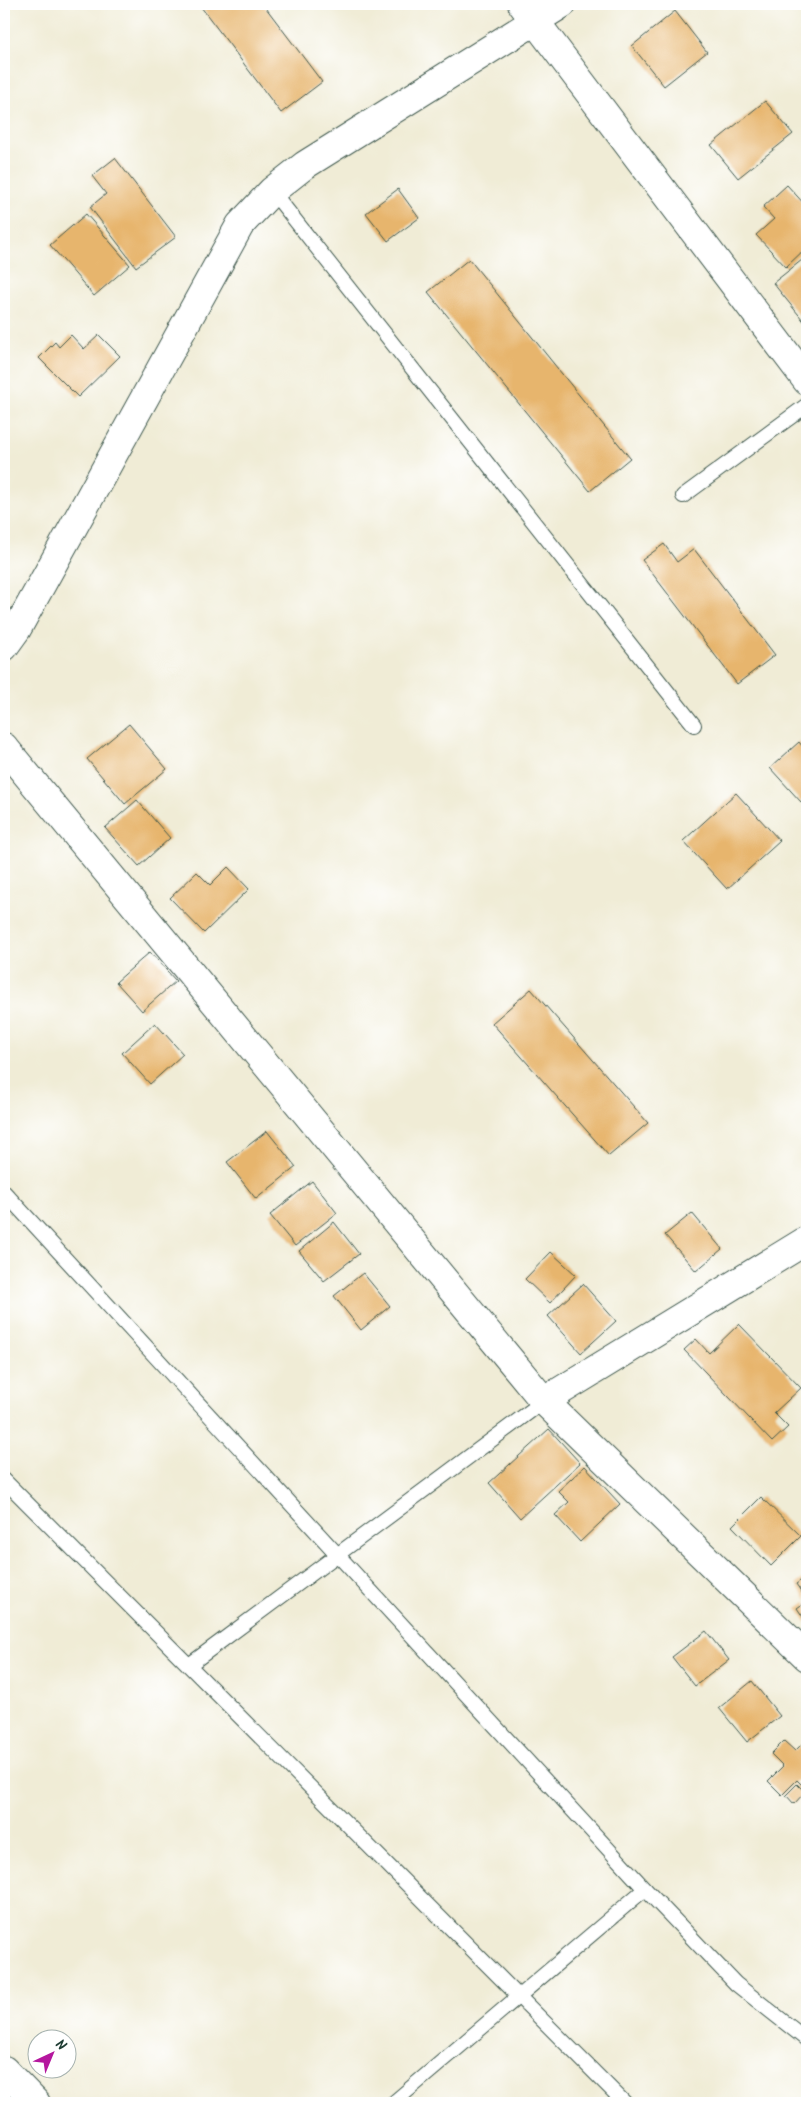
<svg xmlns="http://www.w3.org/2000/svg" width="811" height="2107" font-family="Kalam,sans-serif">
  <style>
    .building { fill: #e7b56d }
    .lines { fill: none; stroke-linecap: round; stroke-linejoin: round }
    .service-casing { stroke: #3e574c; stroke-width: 16 }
    .minor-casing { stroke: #3e574c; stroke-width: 30 }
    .service { stroke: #fff; stroke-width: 14 }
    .minor { stroke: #fff; stroke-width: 28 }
  </style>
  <rect width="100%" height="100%" fill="#fff"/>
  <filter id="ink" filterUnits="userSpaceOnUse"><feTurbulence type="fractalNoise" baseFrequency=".02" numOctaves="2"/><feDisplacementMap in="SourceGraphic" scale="10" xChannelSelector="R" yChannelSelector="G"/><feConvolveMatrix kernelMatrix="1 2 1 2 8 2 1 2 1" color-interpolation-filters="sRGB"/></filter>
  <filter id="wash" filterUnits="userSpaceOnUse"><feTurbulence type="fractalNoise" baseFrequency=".0096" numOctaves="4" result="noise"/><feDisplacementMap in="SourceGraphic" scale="20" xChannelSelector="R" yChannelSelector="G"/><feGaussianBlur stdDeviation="1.12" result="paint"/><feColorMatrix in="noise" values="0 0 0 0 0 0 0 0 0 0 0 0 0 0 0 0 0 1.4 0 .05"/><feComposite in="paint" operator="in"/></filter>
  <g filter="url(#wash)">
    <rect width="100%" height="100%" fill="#f0ecd6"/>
    <g id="blocks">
      <g class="building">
        <polygon points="204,4 263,4 322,82 281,113 201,7"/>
        <polygon points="675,11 707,52 664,86 632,46"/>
        <polygon points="765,101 793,134 738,178 711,145"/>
        <polygon points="115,158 176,237 136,267 90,207 106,194 92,176"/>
        <polygon points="787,185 807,207 807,247 786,267 756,235 774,219 763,207"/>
        <polygon points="398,189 419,218 388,241 366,213"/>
        <polygon points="86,214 130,265 94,296 50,245"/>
        <polygon points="807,256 807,325 773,283"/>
        <polygon points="469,259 630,458 590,491 428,292"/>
        <polygon points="71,335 84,349 99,335 120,356 78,397 39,358 55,342 59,347"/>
        <polygon points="664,544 677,562 694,549 775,655 737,684 642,560"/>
        <polygon points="129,724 167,769 125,804 87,759"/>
        <polygon points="799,742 807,752 807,796 801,802 770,768"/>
        <polygon points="736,793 780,841 727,889 683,841"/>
        <polygon points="137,800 170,838 139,866 105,828"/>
        <polygon points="228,867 249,889 204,933 170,898 197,872 210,885"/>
        <polygon points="150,952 176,981 142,1011 116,982"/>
        <polygon points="531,989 648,1123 609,1156 492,1023"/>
        <polygon points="155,1023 183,1054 150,1084 122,1053"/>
        <polygon points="267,1131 296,1167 256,1199 227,1162"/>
        <polygon points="312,1181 337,1213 295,1246 270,1215"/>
        <polygon points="692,1213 722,1249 696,1271 665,1235"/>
        <polygon points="334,1222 359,1254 324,1281 299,1251"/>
        <polygon points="551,1252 576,1275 550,1303 525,1279"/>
        <polygon points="363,1273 390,1306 361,1330 334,1296"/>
        <polygon points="583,1284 616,1321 581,1353 548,1316"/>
        <polygon points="739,1324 801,1388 774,1413 788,1427 772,1442 684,1350 696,1339 709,1353"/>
        <polygon points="549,1429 580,1463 520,1518 489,1483"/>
        <polygon points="585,1466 620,1504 580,1542 555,1515 569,1502 558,1491"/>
        <polygon points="761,1497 801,1536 771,1566 732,1526"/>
        <polygon points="807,1576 807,1600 796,1584"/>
        <polygon points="807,1601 807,1623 797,1608"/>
        <polygon points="706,1631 729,1660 695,1686 672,1657"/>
        <polygon points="752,1681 780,1716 747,1742 719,1708"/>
        <polygon points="806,1740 807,1780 802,1785 797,1780 782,1795 768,1781 783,1766 771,1754 784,1741 795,1751"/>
        <polygon points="797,1784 805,1792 794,1804 786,1795"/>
      </g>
    </g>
  </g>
  <g filter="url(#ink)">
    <use href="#blocks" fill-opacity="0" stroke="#3e574c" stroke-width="1"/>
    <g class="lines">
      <defs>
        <g id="service">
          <polyline points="272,191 694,725"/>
          <polyline points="683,496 807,405"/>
          <polyline points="4,1192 645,1889 736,1984 807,2040"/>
          <polyline points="4,1480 625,2103"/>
          <polyline points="189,1665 544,1401"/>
          <polyline points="393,2103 645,1889"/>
        </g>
        <g id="minor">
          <polyline points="522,4 807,381"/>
          <polyline points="4,647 17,629 240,225 272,191 305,165 562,4"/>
          <polyline points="4,747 544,1401 807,1657"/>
          <polyline points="544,1401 807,1240"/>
          <polyline points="4,2070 36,2103"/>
        </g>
      </defs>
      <use href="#service" class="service-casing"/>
      <use href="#minor" class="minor-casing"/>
      <use href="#service" class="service"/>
      <use href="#minor" class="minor"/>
    </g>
  </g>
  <rect width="811" height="2107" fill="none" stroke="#fff" stroke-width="20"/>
  <g transform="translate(52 2054) rotate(44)"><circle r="24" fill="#ffffff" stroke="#a5b1ae"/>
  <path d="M0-4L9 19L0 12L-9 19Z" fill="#b5179e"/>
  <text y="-8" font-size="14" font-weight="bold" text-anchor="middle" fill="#1f3d34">N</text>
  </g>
</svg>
